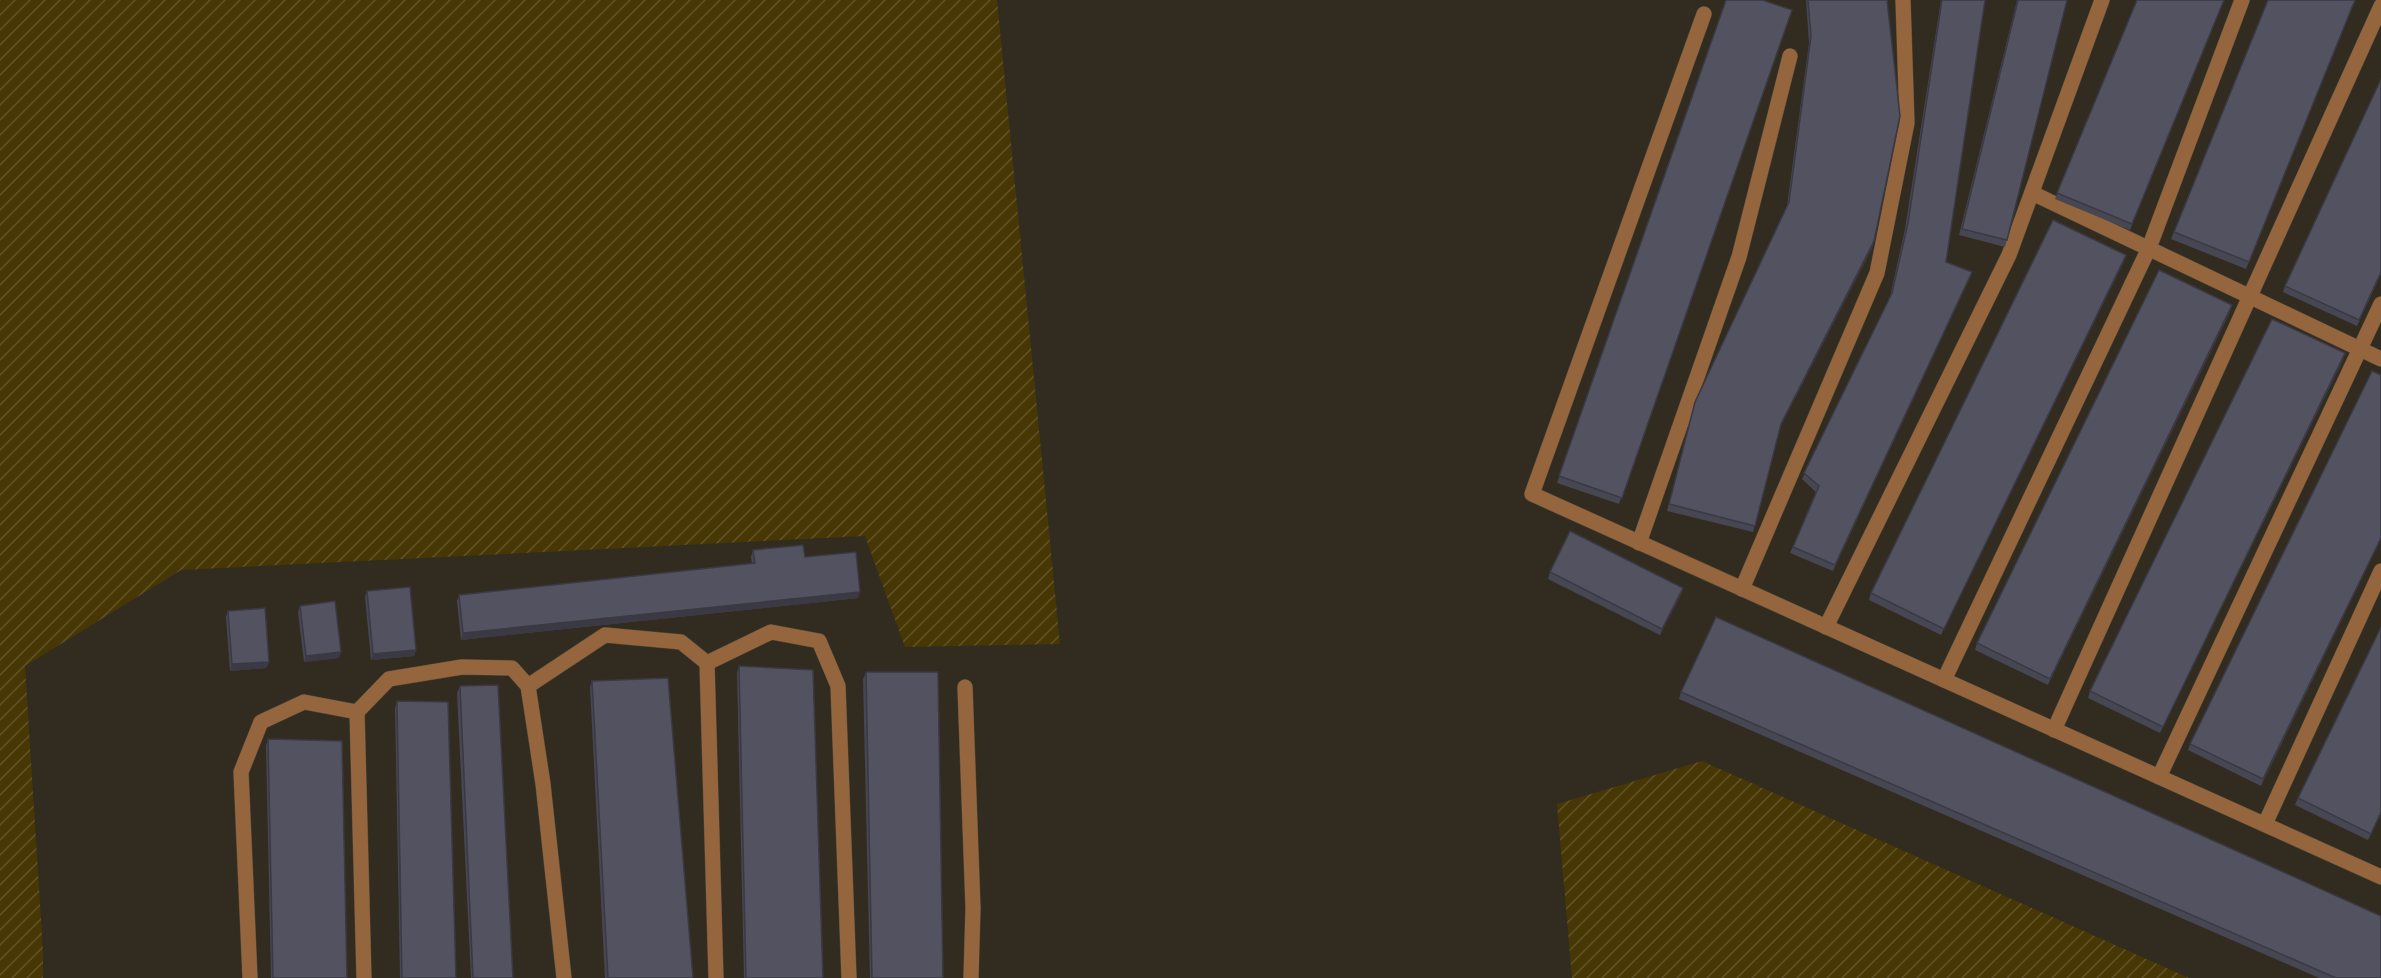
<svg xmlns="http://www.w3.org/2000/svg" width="2381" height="978" font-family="'Fira Sans Condensed',sans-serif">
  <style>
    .garden { fill: url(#garden-furrows) }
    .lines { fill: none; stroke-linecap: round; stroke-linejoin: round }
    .lane-casing { stroke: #4c473a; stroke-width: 16 }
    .lane { stroke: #95653d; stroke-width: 15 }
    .wall { fill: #474753 }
    .shaded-wall { fill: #3a3944 }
    .building { fill: #535261; stroke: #3a3944; stroke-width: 1.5 }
  </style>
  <defs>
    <pattern id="garden-furrows" width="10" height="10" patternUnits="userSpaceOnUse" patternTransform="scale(1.5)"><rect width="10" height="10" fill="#473705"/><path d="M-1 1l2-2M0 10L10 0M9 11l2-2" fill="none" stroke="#625429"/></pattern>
  </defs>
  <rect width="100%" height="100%" fill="#312c1f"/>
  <g class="garden">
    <polygon points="0,0 997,0 1060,644 905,647 865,536 181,570 25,666 43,952 43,978 0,978"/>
    <polygon points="1702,761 2189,978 1572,978 1557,804"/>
  </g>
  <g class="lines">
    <defs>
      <g id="lane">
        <polyline points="1704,14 1532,494 2381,877"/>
        <polyline points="2032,193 2381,359"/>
        <polyline points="1639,543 1739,257 1790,56"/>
        <polyline points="1742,589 1877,273 1907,123 1903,0"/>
        <polyline points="1826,627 2009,255 2102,0"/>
        <polyline points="707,663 771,632 819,641 838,686 849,978"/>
        <polyline points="1944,680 2149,248 2242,0"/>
        <polyline points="528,686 605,635 681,642 707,663 716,978"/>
        <polyline points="965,687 973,908 971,978"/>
        <polyline points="2054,730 2381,6"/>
        <polyline points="2159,777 2381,304"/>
        <polyline points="2265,824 2381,571"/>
        <polyline points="250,978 241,772 261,722 304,702 357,712"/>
        <polyline points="364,978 357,712 389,679 462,667 512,668 528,686 543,784 564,978"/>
      </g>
    </defs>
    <use href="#lane" class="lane-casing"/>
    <use href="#lane" class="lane"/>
  </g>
  <g class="wall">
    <polygon points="1726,0 1792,10 1619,504 1557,483"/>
    <polygon points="1806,0 1887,0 1874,241 1872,248 1780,427 1753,532 1667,511 1695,402 1787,206 1809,43"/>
    <polygon points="1941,0 1985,0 1946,262 1972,272 1833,571 1790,553 1816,492 1802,479 1890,297 1905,229"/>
    <polygon points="2017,0 2067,0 2005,247 1959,235"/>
    <polygon points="2137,0 2224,0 2130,230 2055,199"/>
    <polygon points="2268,0 2355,0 2246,269 2171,239"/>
    <polygon points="2126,255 1941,635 1869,600 1871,593"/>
    <polygon points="2381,274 2357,326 2283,292 2285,286"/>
    <polygon points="2230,312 2048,685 1975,650 1977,643"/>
    <polygon points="2343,360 2160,733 2088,698 2090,691"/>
    <polygon points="2381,539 2261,786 2188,750 2190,744"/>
    <polygon points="753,550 805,557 858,598 461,640 457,601 459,595 752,564 751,557"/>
    <polygon points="1550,572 1683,588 1660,635 1548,579"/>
    <polygon points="367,591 416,650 414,656 371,660 365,597"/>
    <polygon points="300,606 339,658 304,662 298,612"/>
    <polygon points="228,611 269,662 266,668 230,671 226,617"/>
    <polygon points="739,666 823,978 744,978 737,673"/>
    <polygon points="866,672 943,978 870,978 863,679"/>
    <polygon points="592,681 693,978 605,978 590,687"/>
    <polygon points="460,686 513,978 471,978 457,693"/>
    <polygon points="1681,692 2381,978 2319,978 1679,699"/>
    <polygon points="397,701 456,978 400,978 395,708"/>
    <polygon points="268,739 347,978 271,978 266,746"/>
    <polygon points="2298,798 2381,814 2368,840 2295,805"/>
  </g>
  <g class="shaded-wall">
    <polygon points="1874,241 1872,248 1779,430 1781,424"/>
    <polygon points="2126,255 2124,262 1941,635 1944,629"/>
    <polygon points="1972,272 1970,278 1833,571 1835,565"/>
    <polygon points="2232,305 2230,312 2048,685 2050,679"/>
    <polygon points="2345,353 2343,360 2160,733 2163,727"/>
    <polygon points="2381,538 2381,539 2261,786 2263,779"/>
    <polygon points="1683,588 1681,595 1660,635 1662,629"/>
    <polygon points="860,592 858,598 461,640 463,633"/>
    <polygon points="416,650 414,656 371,660 373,654"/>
    <polygon points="341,652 339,658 304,662 306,656"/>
    <polygon points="269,662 266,668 230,671 232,664"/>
  </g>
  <g class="building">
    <polygon points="1726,0 1762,0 1792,10 1622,498 1559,476"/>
    <polygon points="1808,0 1887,0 1900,116 1874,241 1781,424 1755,526 1669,504 1695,402 1789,202 1811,36"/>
    <polygon points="1942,0 1985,0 1946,262 1972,272 1835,565 1793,547 1819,486 1804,473 1892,293 1908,223"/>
    <polygon points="2018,0 2067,0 2007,240 1962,229"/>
    <polygon points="2137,0 2224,0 2132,224 2057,193"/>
    <polygon points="2268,0 2355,0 2249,262 2174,232"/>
    <polygon points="2381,79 2381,272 2359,320 2285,286"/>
    <polygon points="2053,220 2126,255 1944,629 1871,593"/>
    <polygon points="2159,270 2232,305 2050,679 1977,643"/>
    <polygon points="2272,319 2345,353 2163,727 2090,691"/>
    <polygon points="2372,371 2381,375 2381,538 2263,779 2190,744"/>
    <polygon points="1570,531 1683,588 1662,629 1550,572"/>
    <polygon points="803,545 805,557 856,552 860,592 463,633 459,595 755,563 753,550"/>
    <polygon points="410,587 416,650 373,654 367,591"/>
    <polygon points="335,601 341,652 306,656 300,606"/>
    <polygon points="265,608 269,662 232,664 228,611"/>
    <polygon points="1716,617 2381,916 2381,978 2336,978 1681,692"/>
    <polygon points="2381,627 2381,812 2371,834 2298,798"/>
    <polygon points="739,666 813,670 823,978 746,978"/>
    <polygon points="866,672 938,672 943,978 872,978"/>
    <polygon points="668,678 693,978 608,978 592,681"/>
    <polygon points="498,685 513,978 473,978 460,686"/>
    <polygon points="397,701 448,702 456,978 402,978"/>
    <polygon points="268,739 342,741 347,978 273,978"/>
  </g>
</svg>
